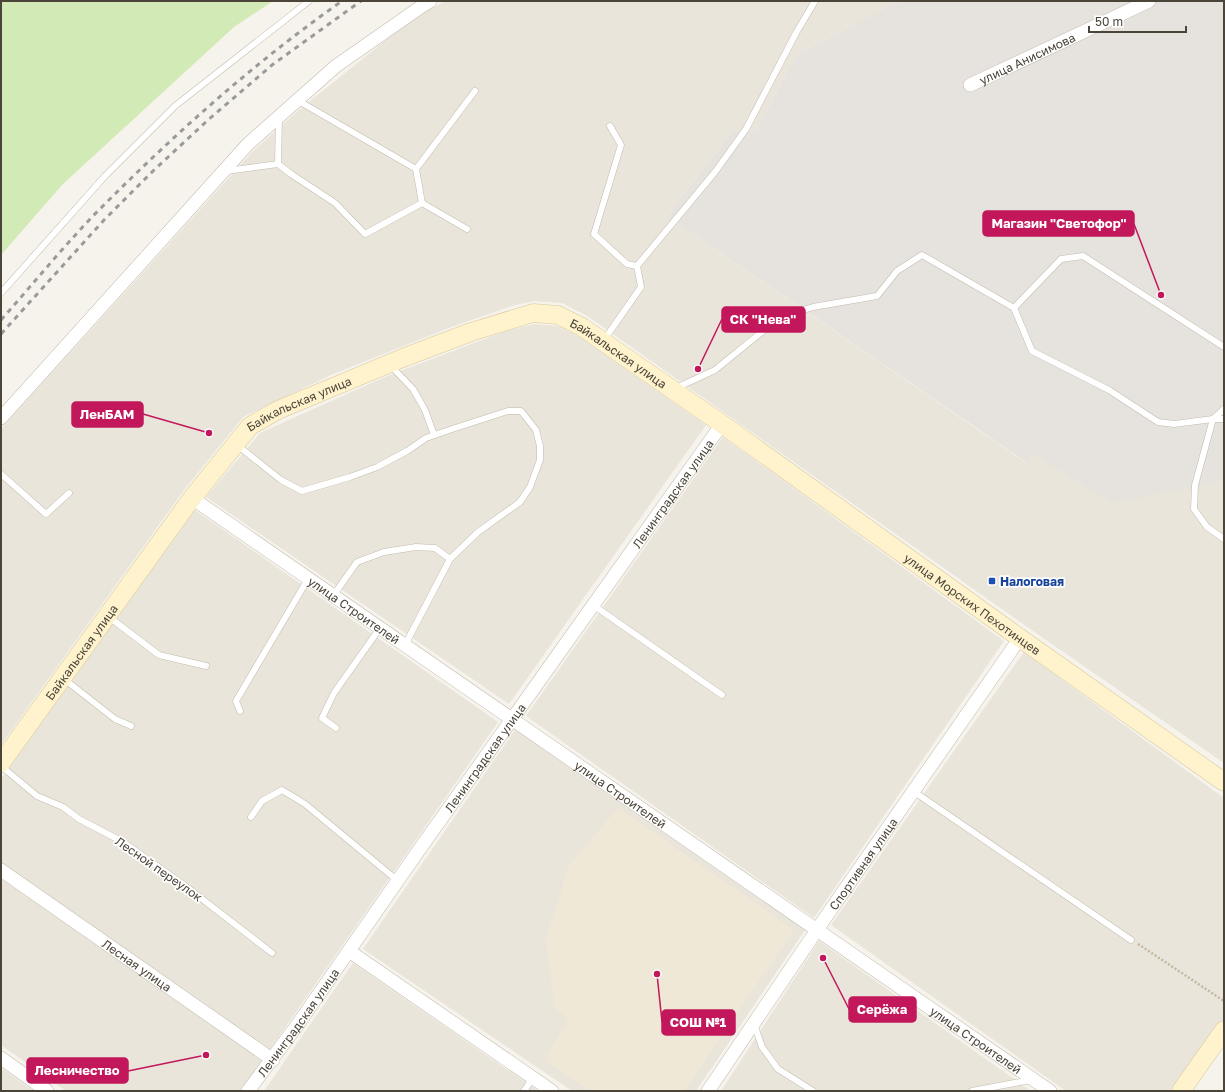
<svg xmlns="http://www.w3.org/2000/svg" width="1225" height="1092" font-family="'Golos Text',sans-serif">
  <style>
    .residential { fill: #eae5da }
    .industrial { fill: #e6e2dd }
    .education { fill: #efe8d6 }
    .green { fill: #d2eab5 }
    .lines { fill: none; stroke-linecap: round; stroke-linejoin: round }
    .lane-casing { stroke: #c2bbae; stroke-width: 7 }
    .street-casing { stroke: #c2bbae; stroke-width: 14 }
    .secondary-casing { stroke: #d6c79b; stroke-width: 19 }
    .path { stroke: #c4b79f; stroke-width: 2.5; stroke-dasharray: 2 2; stroke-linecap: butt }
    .lane { stroke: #fff; stroke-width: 6 }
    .street { stroke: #fff; stroke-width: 13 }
    .secondary { stroke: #fff3cd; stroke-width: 18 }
    .rail { stroke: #9a9a9a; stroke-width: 3; stroke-dasharray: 5 5; stroke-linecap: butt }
    .transit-dot { fill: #1a4fb4; stroke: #fff; stroke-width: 1.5 }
    .labels { text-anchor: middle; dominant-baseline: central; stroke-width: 3.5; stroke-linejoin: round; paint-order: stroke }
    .street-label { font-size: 12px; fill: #4b4439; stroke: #fff }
    .transit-label { font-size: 12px; font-weight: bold; fill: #164399; stroke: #fff; text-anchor: start }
    .leader { fill: none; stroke: #c2185b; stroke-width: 1.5 }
    .callout-dot { fill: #c2185b; stroke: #fff; stroke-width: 1.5 }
    .callout { fill: #c2185b; stroke: #c2185b; stroke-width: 1.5 }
    .callout-label { font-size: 13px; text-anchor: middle; font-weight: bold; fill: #fff }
  </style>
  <rect width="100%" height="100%" fill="#f6f3ec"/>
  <g class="residential">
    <polygon points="445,1 899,1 797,54 756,131 731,132 667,216 1025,462 1033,452 1111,502 1224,481 1224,763 1020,622 589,317 562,303 535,301 515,305 454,326 333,374 243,417 184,490 1,745 1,429 254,150 299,110 401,28 428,10"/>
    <polygon points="534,324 557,326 580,337 706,425 509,704 206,497 260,433 387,376 506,331"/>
    <polygon points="723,437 1004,641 814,918 526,716"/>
    <polygon points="195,510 498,722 241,1091 66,1091 1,1045 1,779"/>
    <polygon points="1024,652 1224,798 1224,1020 1174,1091 1066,1091 831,925"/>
    <polygon points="515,730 805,930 696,1091 572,1091 363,949"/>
    <polygon points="819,941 1031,1091 721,1091"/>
    <polygon points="353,963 538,1091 264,1091"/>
    <polygon points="1,1068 34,1091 1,1091"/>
  </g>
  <polygon class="industrial" points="899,1 1224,1 1224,481 1111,503 1033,453 1026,462 667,216 731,132 756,131 797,54"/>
  <polygon class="education" points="618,808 794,930 684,1091 589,1091 545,1060 568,1019 555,1008 546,940 569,865"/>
  <polygon class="green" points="1,1 273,1 234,27 63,184 1,255"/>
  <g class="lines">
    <defs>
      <g id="lane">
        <polyline points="297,100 416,169 422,203 467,229"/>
        <polyline points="610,126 621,145 594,234 627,264 637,266"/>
        <polyline points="278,164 279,118"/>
        <polyline points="416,169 475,91"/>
        <polyline points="226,171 278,164 291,174 335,203 365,234 422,203"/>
        <polyline points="1,293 105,176 175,106 309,1"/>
        <polyline points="1014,308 1061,259 1083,256 1224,347"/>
        <polyline points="604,340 641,287 637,266 715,172 746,129 796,33 815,1"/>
        <polyline points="390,365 413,389 425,410 434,435"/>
        <polyline points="676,388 715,370 779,318 813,307 877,296 897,271 922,255 1014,308 1032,351 1109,390 1158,422 1174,424 1213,419 1224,419"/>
        <polyline points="1224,409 1213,419 1195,485 1194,509 1207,527 1224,539"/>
        <polyline points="237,445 281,480 302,491 350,477 377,467 407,451 426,438 452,429 508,411 521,411 536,430 540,446 540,460 530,487 520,502 478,532 450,559 405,645"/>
        <polyline points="1,474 46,514 69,493"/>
        <polyline points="333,596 357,562 384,552 416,547 435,548 450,559"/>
        <polyline points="593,605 722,695"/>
        <polyline points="109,617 159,655 206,666"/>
        <polyline points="64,679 115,719 131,726"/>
        <polyline points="240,711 236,701 308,579"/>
        <polyline points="336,728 322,718 334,693 380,628"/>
        <polyline points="1,766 37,796 63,807 79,819 123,842 184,885 272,953"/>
        <polyline points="913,791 1131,940"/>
        <polyline points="251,817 262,801 282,790 305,804 398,881"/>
        <polyline points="754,1024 762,1047 778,1069 813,1091"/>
        <polyline points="524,1091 533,1078"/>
        <polyline points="972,1091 1031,1080"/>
      </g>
      <g id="street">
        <path id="s1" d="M970,85l179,-84"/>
        <polyline points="1,418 248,144 336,66 422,6 430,1"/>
        <path id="s2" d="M192,498l858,593"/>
        <path id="s3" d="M1,870l272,190"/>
        <polyline points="349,951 552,1091"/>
        <polyline points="1,1058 47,1091"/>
        <path id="s4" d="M248,1091l50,-67 121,-174 303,-426"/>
        <path id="s5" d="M708,1091l117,-173 195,-280"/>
      </g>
      <g id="secondary">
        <path id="s6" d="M1,763l191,-265 58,-72 28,-16 127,-53 66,-25 62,-19 25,2 24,12 140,97 298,214 204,144"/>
        <polyline points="1181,1091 1224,1030"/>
      </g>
    </defs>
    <use href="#lane" class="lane-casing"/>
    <use href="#street" class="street-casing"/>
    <use href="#secondary" class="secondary-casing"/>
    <polyline class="path" points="1138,944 1224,1001"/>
    <use href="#lane" class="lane"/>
    <use href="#street" class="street"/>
    <use href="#secondary" class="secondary"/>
    <g class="rail">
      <path d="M1,320c30,-34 59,-69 90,-102 78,-79 160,-153 251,-217"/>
      <polyline points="1,334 104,220 153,171 208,120 272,65 361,1"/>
    </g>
  </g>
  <rect class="transit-dot" x="988" y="577" width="8" height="8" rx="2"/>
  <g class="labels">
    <g class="street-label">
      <text stroke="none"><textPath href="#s1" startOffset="63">улица Анисимова</textPath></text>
      <text stroke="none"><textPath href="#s6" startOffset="821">Байкальская улица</textPath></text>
      <text stroke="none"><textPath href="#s6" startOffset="473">Байкальская улица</textPath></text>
      <text stroke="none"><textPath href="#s4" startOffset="733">Ленинградская улица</textPath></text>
      <text stroke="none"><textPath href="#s6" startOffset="1255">улица Морских Пехотинцев</textPath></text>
      <text stroke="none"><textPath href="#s2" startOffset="197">улица Строителей</textPath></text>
      <text stroke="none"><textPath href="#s6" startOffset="137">Байкальская улица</textPath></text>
      <text stroke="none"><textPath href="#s4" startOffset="409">Ленинградская улица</textPath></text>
      <text stroke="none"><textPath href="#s2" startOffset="521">улица Строителей</textPath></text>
      <text stroke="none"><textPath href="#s5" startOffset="275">Спортивная улица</textPath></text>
      <text transform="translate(159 869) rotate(35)">Лесной переулок</text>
      <text stroke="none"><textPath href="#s3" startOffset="166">Лесная улица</textPath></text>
      <text stroke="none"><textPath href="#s4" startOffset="85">Ленинградская улица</textPath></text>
      <text stroke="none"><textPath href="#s2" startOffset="953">улица Строителей</textPath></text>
    </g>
    <g class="transit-label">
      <text x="1000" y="581">Налоговая</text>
    </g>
  </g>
  <path class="leader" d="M1161 295L1134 224M698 369L722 319M209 433L143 414M823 958L849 1009M657 974L662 1022M206 1055L128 1071"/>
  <g class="callout-dot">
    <circle cx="1161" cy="295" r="4"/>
    <circle cx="698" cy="369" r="4"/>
    <circle cx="209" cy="433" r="4"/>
    <circle cx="823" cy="958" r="4"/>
    <circle cx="657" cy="974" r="4"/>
    <circle cx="206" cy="1055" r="4"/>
  </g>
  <g class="callout">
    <rect x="983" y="211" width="151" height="25" rx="4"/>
    <rect x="722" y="307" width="83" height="25" rx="4"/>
    <rect x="72" y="402" width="71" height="25" rx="4"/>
    <rect x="849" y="997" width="67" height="25" rx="4"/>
    <rect x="662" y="1010" width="73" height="25" rx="4"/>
    <rect x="27" y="1058" width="101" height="25" rx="4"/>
  </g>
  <g class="callout-label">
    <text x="1059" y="228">Магазин "Светофор"</text>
    <text x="763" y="324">СК "Нева"</text>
    <text x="107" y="419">ЛенБАМ</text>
    <text x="882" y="1014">Серёжа</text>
    <text x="698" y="1027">СОШ №1</text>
    <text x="77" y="1075">Лесничество</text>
  </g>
  <rect width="1225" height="1092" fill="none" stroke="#4b4439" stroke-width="4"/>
  <path d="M1089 26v6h97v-6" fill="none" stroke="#4b4439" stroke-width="2"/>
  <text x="1095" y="26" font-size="12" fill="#4b4439" stroke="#ffffff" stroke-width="3" paint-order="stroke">50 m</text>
</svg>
